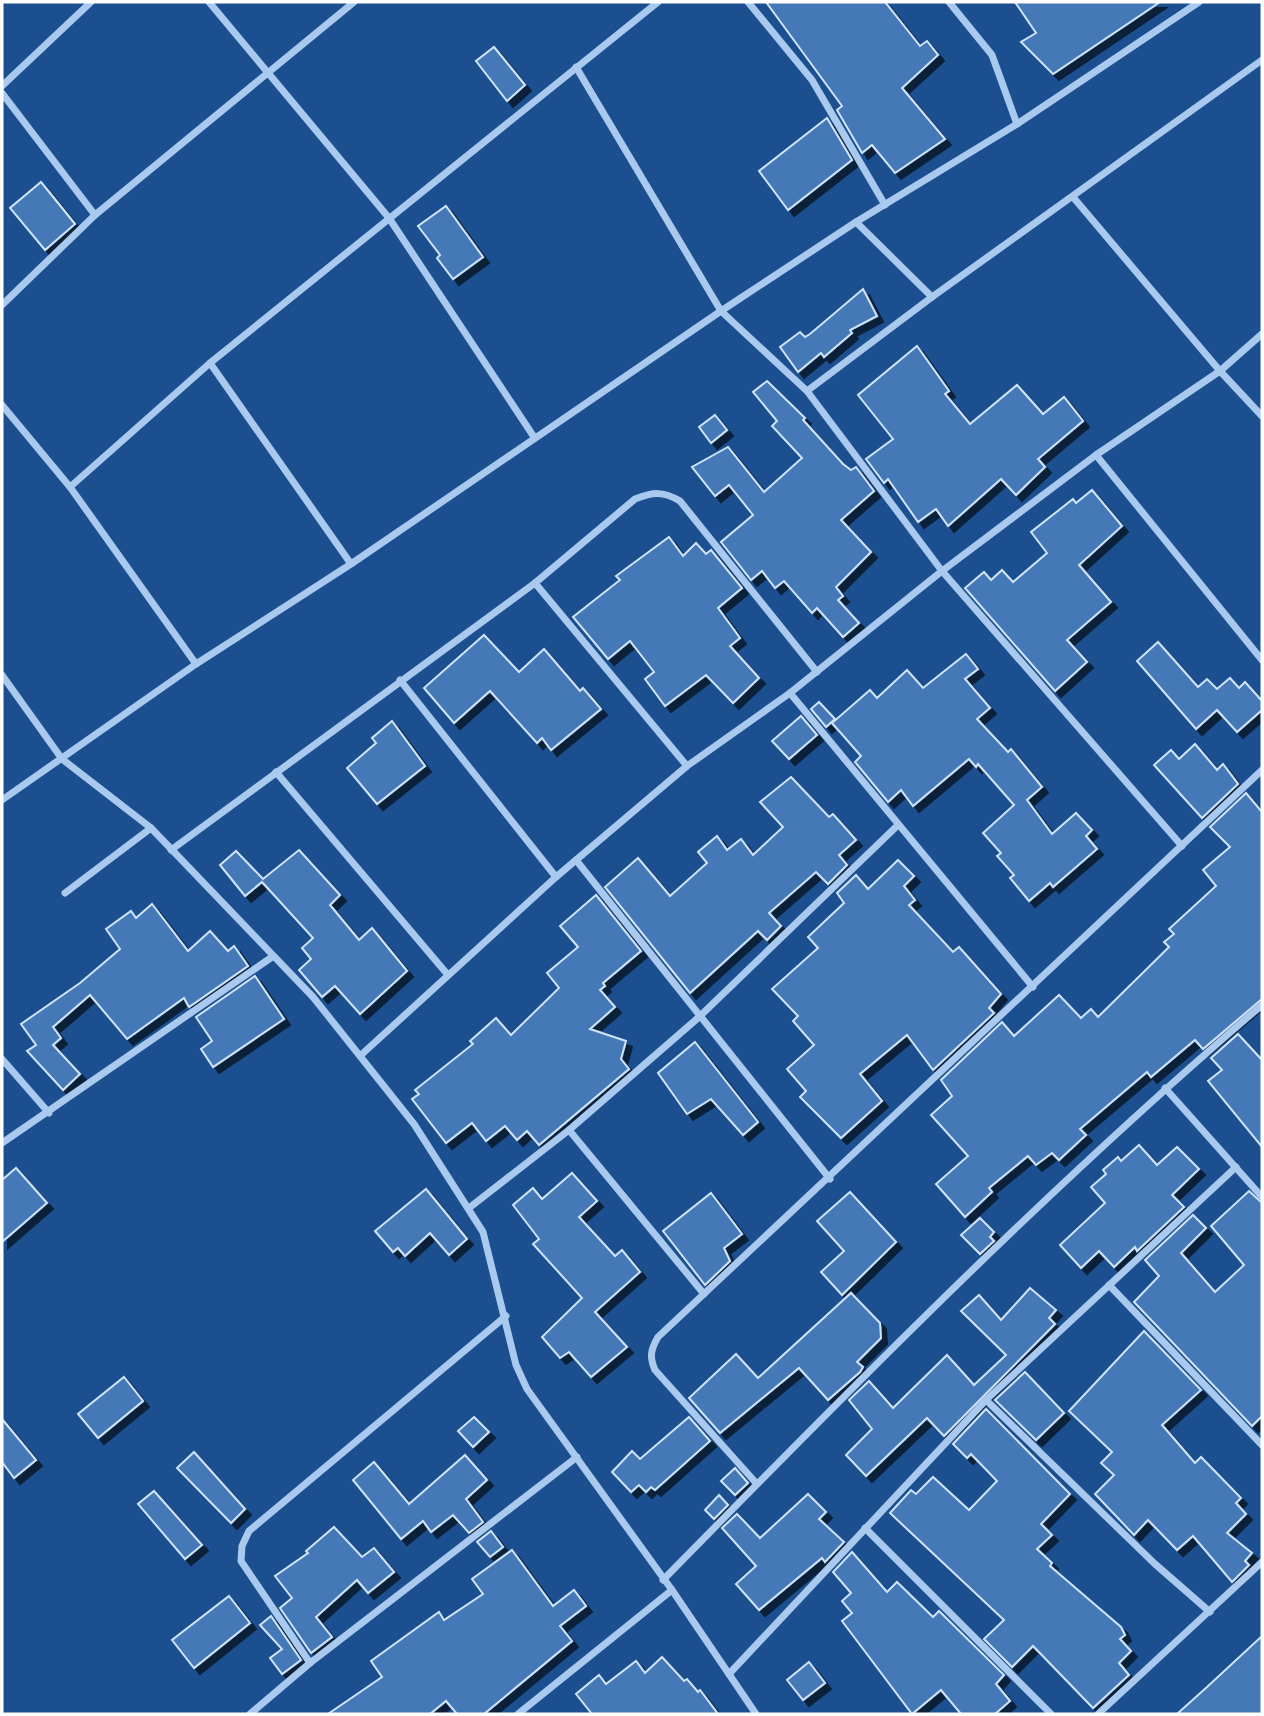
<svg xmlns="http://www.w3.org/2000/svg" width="1264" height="1716" font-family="Mulish,sans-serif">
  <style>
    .building { fill: #4478b7; stroke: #cfe3fa; stroke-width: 2; filter: url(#shadow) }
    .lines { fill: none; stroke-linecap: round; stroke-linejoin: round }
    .street { stroke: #a9c9ee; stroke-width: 7 }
  </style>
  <defs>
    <filter id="shadow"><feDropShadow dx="6" dy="6" stdDeviation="0" flood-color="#0009"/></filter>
  </defs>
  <rect width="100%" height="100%" fill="#1b4f8f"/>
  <g class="building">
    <polygon points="766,2 885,2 920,46 927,41 938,55 902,88 945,139 895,173 872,145 862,153 837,110 842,106"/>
    <polygon points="1015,2 1160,2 1053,74 1021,42 1036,33"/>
    <polygon points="494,47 525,85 507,101 476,61"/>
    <polygon points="827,118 852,160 788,210 759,171"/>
    <polygon points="41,182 75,224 45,250 10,208"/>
    <polygon points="446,206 483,257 453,279 437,258 440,255 418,226"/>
    <polygon points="863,289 877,316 850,330 852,333 824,357 821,353 798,372 780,347 800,332 805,337 810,334"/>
    <polygon points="917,346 949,391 945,394 970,424 1017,385 1043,414 1064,397 1083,421 1038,459 1045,467 1016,495 1001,479 948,526 936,509 918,522 888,479 884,483 866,459 893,439 858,395"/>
    <polygon points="767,381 805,418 803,420 843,464 851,470 856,467 874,491 841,520 871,552 836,587 843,596 838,600 859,623 843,637 817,608 812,613 784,581 775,588 762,571 751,580 721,542 753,515 729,485 715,496 692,467 728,447 764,492 802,458 772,426 777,421 753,392"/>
    <polygon points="715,415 727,430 711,443 699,427"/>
    <polygon points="1092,490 1122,526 1079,565 1111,602 1067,640 1087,662 1055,691 965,588 984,572 991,580 1002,570 1013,582 1047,553 1031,532 1073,499 1076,503"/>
    <polygon points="669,537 683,556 696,543 706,554 711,550 742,588 718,608 740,638 730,646 759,678 733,703 706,675 665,706 645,679 654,672 630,641 608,659 573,617 620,580 616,576"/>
    <polygon points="484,635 519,672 544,649 580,691 583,688 601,709 551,750 542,738 537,743 490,691 454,723 424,688"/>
    <polygon points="1158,642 1198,687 1207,679 1217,689 1230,678 1239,688 1245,682 1262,701 1262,710 1237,732 1217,710 1196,729 1137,661"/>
    <polygon points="966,654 978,669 965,679 990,708 977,719 1008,752 1011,749 1042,787 1027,800 1052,834 1076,813 1092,830 1086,836 1097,849 1053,887 1050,883 1029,901 1010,878 1014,875 997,856 1001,853 983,833 1014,805 978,764 976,767 969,759 913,806 901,790 888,802 855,762 861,756 832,723 870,690 877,698 907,670 923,688"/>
    <polygon points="819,702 835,719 826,727 811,709"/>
    <polygon points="801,716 817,735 789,759 772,741"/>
    <polygon points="392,721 425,766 377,804 347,768 376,743 372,738"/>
    <polygon points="1195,744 1217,770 1223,764 1238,784 1202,818 1154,765 1171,750 1179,759"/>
    <polygon points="791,777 829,817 833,814 856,840 839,855 847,865 828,884 816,872 769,913 781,926 767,940 758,931 690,993 605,887 638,858 670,896 707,863 698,852 717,836 727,850 741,839 753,855 783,827 760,802"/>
    <polygon points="1246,793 1262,812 1262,999 1203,1049 1195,1040 1151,1077 1147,1072 1080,1129 1086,1135 1059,1160 1052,1153 1036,1165 1028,1156 989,1188 992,1192 965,1217 936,1184 968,1156 931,1115 952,1096 941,1080 1002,1022 1014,1036 1059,995 1081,1018 1091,1009 1098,1017 1169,947 1164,942 1174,934 1169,929 1216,886 1203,870 1230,847 1210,827"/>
    <polygon points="299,850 340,895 330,905 359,940 372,928 407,971 360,1014 335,986 322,997 299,970 311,959 302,948 313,938 262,882 245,896 220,865 236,851 263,879"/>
    <polygon points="898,860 914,876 904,886 915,900 909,905 953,952 959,947 1001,994 989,1008 994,1013 933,1070 907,1035 860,1074 882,1101 841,1138 800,1097 806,1091 787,1069 814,1045 793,1021 798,1016 772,989 818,948 808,937 844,903 837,893 856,875 868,889"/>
    <polygon points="596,895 641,951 603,983 605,986 600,990 615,1007 590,1029 626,1041 621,1059 629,1069 539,1145 527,1131 517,1140 505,1126 486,1141 472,1123 446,1143 412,1099 419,1094 415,1090 473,1044 470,1041 496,1018 511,1035 559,988 547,973 578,947 560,926"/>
    <polygon points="152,904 188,951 210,931 228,951 234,946 248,966 189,1007 184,998 127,1039 90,995 53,1027 61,1038 53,1045 80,1074 63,1090 27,1051 36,1045 21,1024 80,983 120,949 106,929 131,911 136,918"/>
    <polygon points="255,976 284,1019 213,1067 201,1049 212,1041 196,1017"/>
    <polygon points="1238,1034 1262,1060 1262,1147 1208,1081 1222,1070 1211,1058"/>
    <polygon points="695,1042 758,1122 743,1135 711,1099 687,1114 658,1073"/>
    <polygon points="1139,1145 1157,1165 1177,1147 1199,1169 1172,1195 1184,1207 1137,1251 1135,1247 1114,1267 1099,1251 1081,1268 1060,1245 1105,1203 1091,1187 1106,1174 1103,1170 1118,1157 1121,1161"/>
    <polygon points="16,1168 47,1203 2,1242 2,1180"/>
    <polygon points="572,1173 597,1201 579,1217 615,1256 622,1250 640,1272 595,1312 627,1347 591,1377 569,1352 560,1358 542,1337 582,1298 533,1244 539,1239 513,1205 533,1188 542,1199"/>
    <polygon points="426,1189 467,1239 449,1255 430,1233 405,1256 398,1248 393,1252 375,1231"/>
    <polygon points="1249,1191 1262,1203 1262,1416 1252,1426 1134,1302 1159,1276 1145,1260 1193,1215 1206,1228 1181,1253 1215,1292 1244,1265 1211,1226"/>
    <polygon points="850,1192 896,1242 842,1295 821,1272 844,1251 817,1221"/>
    <polygon points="711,1193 742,1234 724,1248 730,1261 705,1285 663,1231"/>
    <polygon points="980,1218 994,1232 990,1237 994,1241 980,1254 961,1235"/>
    <polygon points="1030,1288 1056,1310 1049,1318 1055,1324 944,1436 927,1418 866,1476 846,1455 872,1429 849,1400 869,1381 893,1408 947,1355 974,1385 1006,1355 961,1311 979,1295 1001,1320"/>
    <polygon points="851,1293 880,1323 881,1338 857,1362 863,1367 860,1372 828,1400 799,1368 720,1433 689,1398 736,1354 758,1378"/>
    <polygon points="1144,1331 1201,1390 1162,1425 1195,1463 1201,1457 1241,1498 1236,1503 1246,1514 1227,1533 1252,1553 1245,1561 1249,1565 1232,1582 1193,1536 1177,1550 1148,1520 1134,1535 1095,1494 1114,1475 1101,1463 1112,1452 1069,1411"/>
    <polygon points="1025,1372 1064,1413 1036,1440 995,1400"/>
    <polygon points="124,1377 143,1401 98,1438 78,1414"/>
    <polygon points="986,1409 1070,1494 1041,1524 1052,1535 1037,1549 1052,1563 1050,1566 1121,1627 1125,1635 1120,1639 1131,1651 1119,1663 1129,1675 1093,1708 1033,1646 1012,1667 984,1639 1004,1620 890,1513 911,1490 916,1494 933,1477 969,1510 997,1481 971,1454 967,1458 953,1444"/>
    <polygon points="474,1417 489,1432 473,1447 458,1431"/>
    <polygon points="689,1417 710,1441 655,1490 651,1487 646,1492 639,1485 631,1492 612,1472 632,1451 640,1459"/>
    <polygon points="2,1419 36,1460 14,1478 2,1462"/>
    <polygon points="194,1452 245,1509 231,1523 177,1468"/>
    <polygon points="465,1455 487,1480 466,1499 483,1522 469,1533 453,1515 431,1532 423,1521 401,1539 353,1480 374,1462 409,1504"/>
    <polygon points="735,1468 748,1483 735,1495 721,1481"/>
    <polygon points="154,1491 202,1545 185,1559 138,1504"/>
    <polygon points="808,1494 826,1512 819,1519 844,1542 825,1562 822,1558 759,1610 736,1584 756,1566 722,1528 737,1514 760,1538"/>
    <polygon points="719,1495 728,1505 714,1519 705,1510"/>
    <polygon points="334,1527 362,1557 374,1548 394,1572 368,1593 357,1580 316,1617 332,1637 311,1653 280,1608 292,1598 275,1576 308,1553 306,1551"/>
    <polygon points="491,1531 503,1547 490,1557 477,1542"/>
    <polygon points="512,1550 553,1606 574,1590 586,1606 560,1626 572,1641 484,1714 457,1714 446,1701 430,1714 328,1714 382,1677 371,1661 439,1612 444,1620 483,1594 472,1579"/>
    <polygon points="852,1552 887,1592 897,1582 933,1617 939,1611 1004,1675 996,1684 1010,1701 995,1714 961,1714 941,1690 912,1714 842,1621 852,1613 842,1601 851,1593 833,1572"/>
    <polygon points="229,1596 250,1623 194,1668 172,1640"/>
    <polygon points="271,1616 301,1660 282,1674 270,1658 282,1649 260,1625"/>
    <polygon points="1262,1636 1262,1714 1177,1714 1207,1687"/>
    <polygon points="662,1657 684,1681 687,1679 698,1692 700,1690 718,1714 592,1714 576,1694 599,1675 606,1684 636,1661 645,1673"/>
    <polygon points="809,1662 825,1683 803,1700 787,1680"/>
  </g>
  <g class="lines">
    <g class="street">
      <polyline points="209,2 389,218 534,437"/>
      <polyline points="748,2 812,80 885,205"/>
      <polyline points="949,2 992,55 1017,124"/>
      <polyline points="576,67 721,311 807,391 942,571 1182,846"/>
      <polyline points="2,86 91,2"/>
      <polyline points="2,93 95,215"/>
      <polyline points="1073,197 1220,371 1262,416"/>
      <polyline points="856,222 932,297"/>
      <polyline points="2,305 95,215 354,2"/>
      <polyline points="210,363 351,564"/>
      <polyline points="807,391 932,297 1262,60"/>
      <polyline points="2,405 70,487 196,664"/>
      <polyline points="1096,455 1262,660"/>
      <polyline points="70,487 210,363 658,2"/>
      <polyline points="535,583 687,766"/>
      <polyline points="2,675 62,759 151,828 313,997 414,1124 483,1232 516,1365 527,1389 672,1590 756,1714"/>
      <polyline points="400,680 556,877"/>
      <polyline points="790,693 1033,987"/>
      <polyline points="276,772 448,975"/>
      <polyline points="2,800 196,664 351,564 721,311 856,222 1017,124 1199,2"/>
      <path d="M171,850l364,-267 100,-84c18,-7 28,-8 45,2l137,171"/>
      <polyline points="576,860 830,1179"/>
      <polyline points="65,893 151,828"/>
      <polyline points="361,1055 556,877 687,766 790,693 942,571 1096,455 1220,371 1262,334"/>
      <polyline points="2,1059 49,1113"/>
      <polyline points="1165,1088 1262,1197"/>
      <polyline points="569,1130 704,1294"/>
      <polyline points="2,1143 272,957"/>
      <polyline points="469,1208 569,1130 699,1017 898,825"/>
      <polyline points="1109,1285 1262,1445"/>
      <polyline points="986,1400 1155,1564 1210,1612"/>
      <path d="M757,1484l-102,-114c-6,-13 -4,-21 3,-33l604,-567"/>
      <polyline points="865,1528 1051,1714"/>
      <path d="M663,1580c193,-197 389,-396 599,-575"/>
      <polyline points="310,1663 241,1561 242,1546 249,1531 506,1316"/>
      <polyline points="729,1674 986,1400 1236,1167"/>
      <polyline points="250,1714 310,1663 577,1457"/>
      <polyline points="518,1714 672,1590"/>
      <polyline points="1098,1714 1262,1562"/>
    </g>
  </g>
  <rect width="1264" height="1716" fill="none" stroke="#ffffff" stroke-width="7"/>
</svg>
